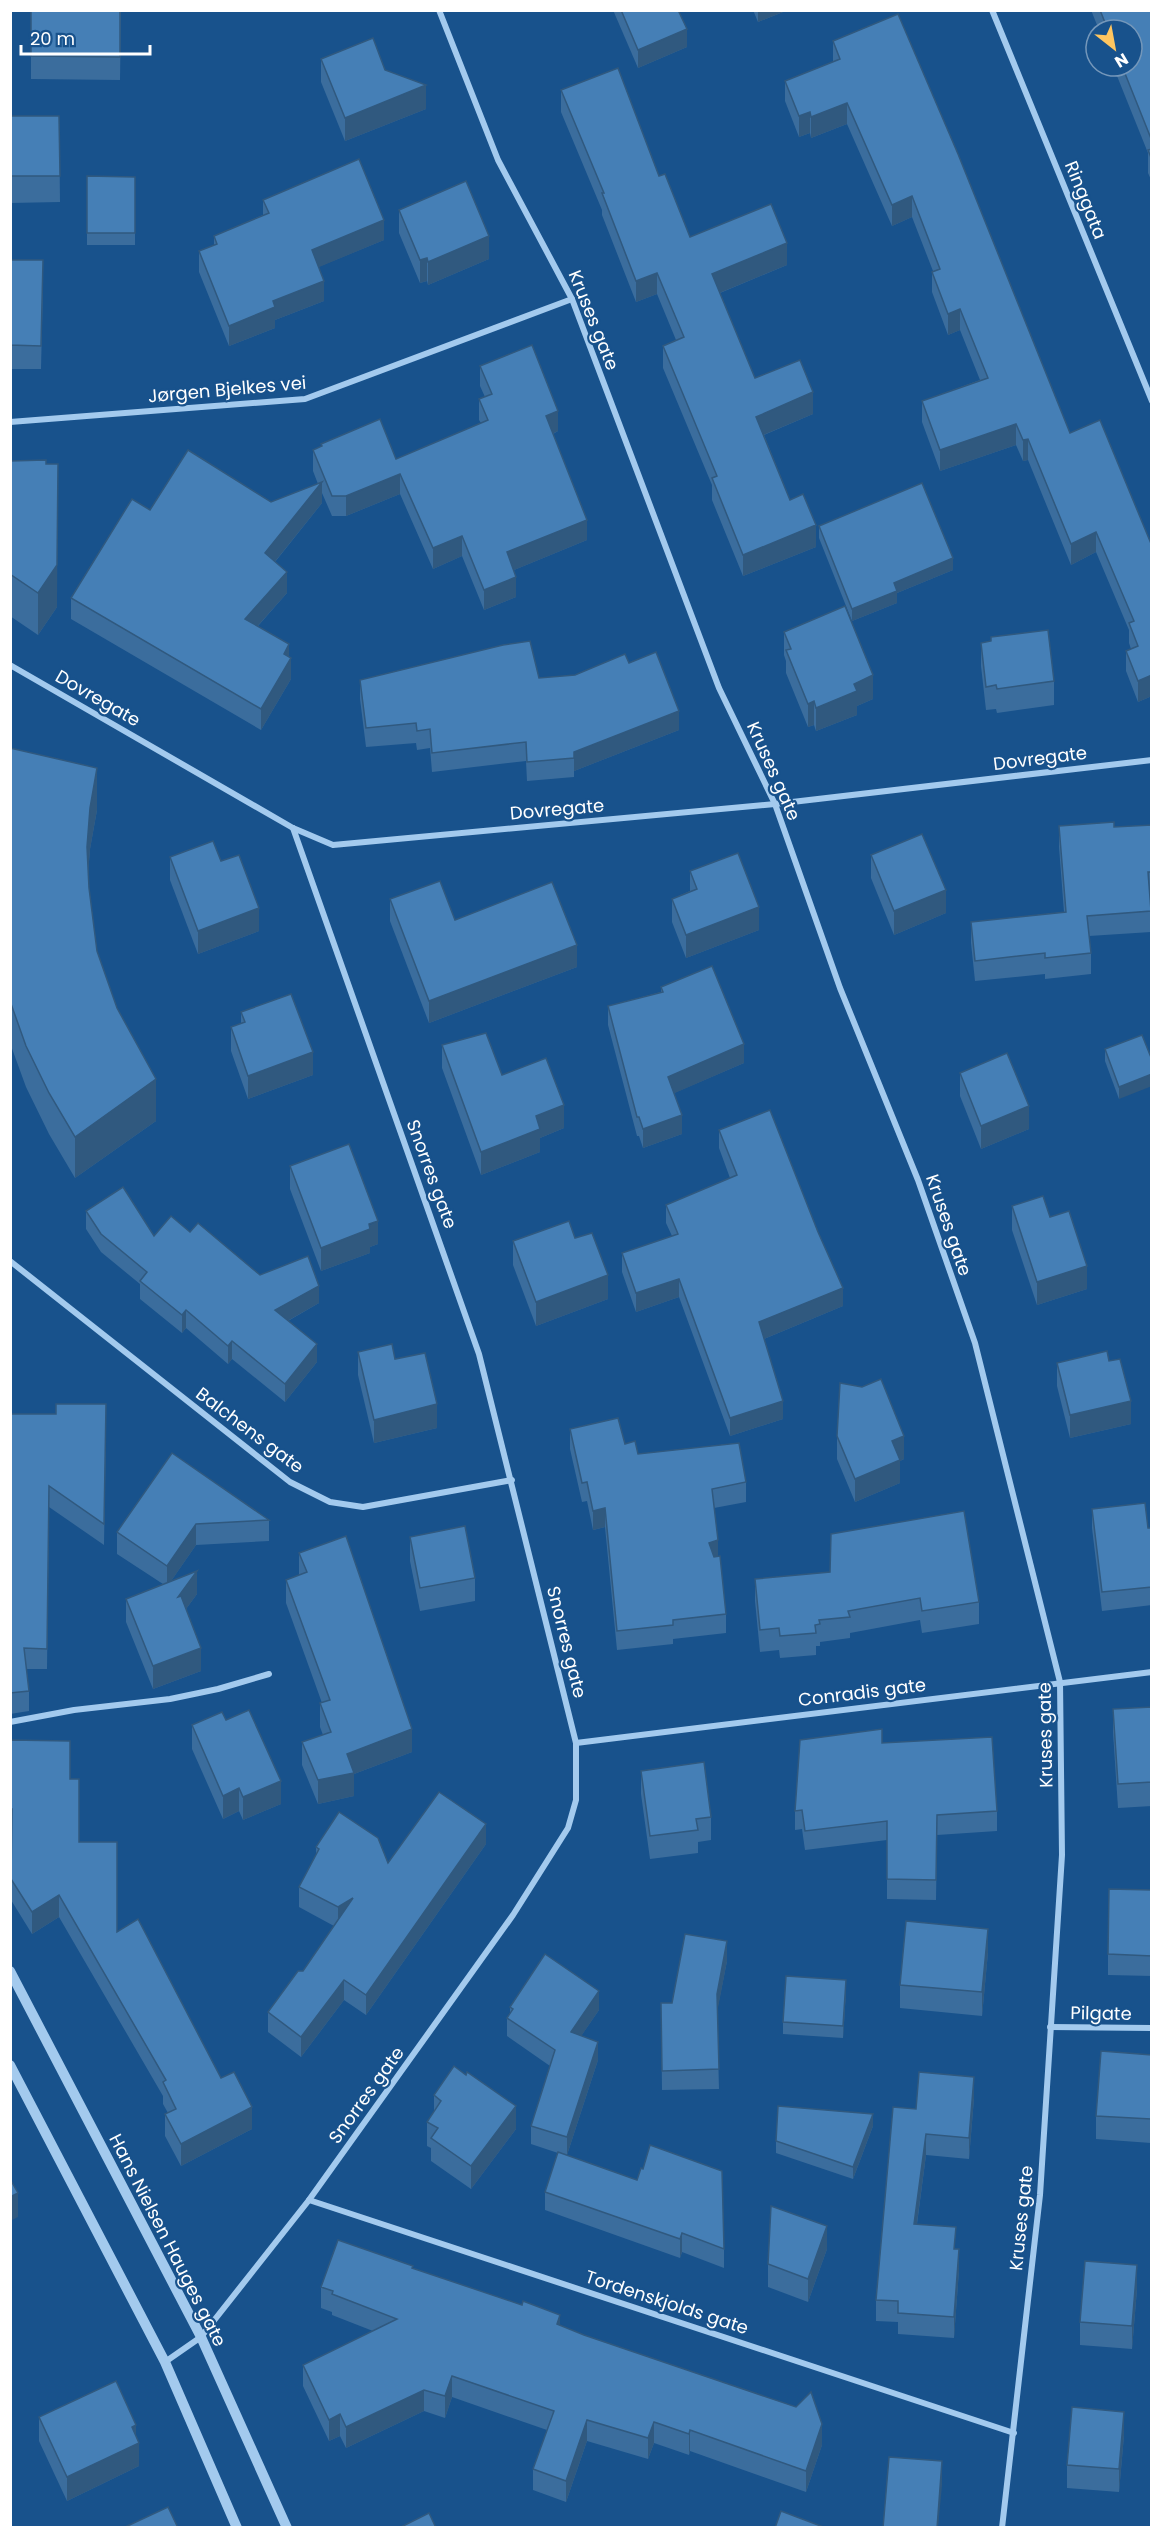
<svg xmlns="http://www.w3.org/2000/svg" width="1162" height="2538" font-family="Poppins,sans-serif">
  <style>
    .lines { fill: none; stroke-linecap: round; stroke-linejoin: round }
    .minor { stroke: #a3caee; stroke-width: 6 }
    .tertiary { stroke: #a3caee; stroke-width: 10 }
    .wall { fill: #3b6d9d }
    .shaded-wall { fill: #30597f }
    .building { fill: #457fb6; stroke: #30597f; stroke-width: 1.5 }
    .labels { text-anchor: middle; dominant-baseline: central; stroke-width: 4.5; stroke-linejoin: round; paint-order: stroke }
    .street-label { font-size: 18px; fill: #fff; stroke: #18528c }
  </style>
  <rect width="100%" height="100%" fill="#18528c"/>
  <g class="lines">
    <g class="minor">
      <polyline points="439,10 498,160 572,299 719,688 775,804 840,988 918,1180 975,1343 1060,1682 1062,1855 1040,2195 1002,2528"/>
      <polyline points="992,10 1152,401"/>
      <polyline points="10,422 305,399 572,299"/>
      <polyline points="10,665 293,828 333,845 775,804 1152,760"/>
      <polyline points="10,1261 290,1482 330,1502 363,1507 512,1480"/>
      <polyline points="10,1722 74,1710 170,1699 218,1689 269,1674"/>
      <polyline points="576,1743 1152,1672"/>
      <polyline points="1050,2027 1152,2028"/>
      <polyline points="309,2200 1014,2433"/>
      <polyline points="165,2362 201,2337 309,2200 513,1915 568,1828 576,1800 576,1743 479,1354 293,828"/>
    </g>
    <g class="tertiary">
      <polyline points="10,1971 201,2337 287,2528"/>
      <polyline points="10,2065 165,2362 237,2528"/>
    </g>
  </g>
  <g class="wall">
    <polygon points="31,10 121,10 120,80 31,79"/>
    <polygon points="613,10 678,10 687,47 638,68"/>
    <polygon points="753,10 788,10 758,22"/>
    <polygon points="1091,10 1152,10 1152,182 1148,173 1148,153 1113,66 1132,66 1132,30 1099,30"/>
    <polygon points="833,41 1070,433 1152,546 1152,696 1138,702 1126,671 1126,651 1131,649 1129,643 1129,630 1096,552 1071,565 1028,460 1023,461 1016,445 940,471 922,422 922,401 980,380 960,330 948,335 932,292 932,272 933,271 912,217 892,226 847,124 811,138 810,133 799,137 785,101 785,81 833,62"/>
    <polygon points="321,59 426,109 345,141 321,82"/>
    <polygon points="561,90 659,176 690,237 787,265 720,293 755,378 813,414 764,435 790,500 816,547 743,576 712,500 712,485 663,368 663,346 676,340 657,294 636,302 602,215 602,210 561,112"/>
    <polygon points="10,116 59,116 60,202 10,203"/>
    <polygon points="87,176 135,177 135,245 87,245"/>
    <polygon points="263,200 384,240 318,267 324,301 275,320 275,328 229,346 199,272 199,251 214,245 214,236 263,215"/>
    <polygon points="399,210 489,259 428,285 427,281 420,283 399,233"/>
    <polygon points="10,260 43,283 41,369 10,369"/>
    <polygon points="480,366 558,431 553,434 587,540 514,570 516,597 484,610 462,556 433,569 400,494 346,516 332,516 322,493 322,503 275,562 287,593 258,626 289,658 291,679 261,730 71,619 71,598 150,510 271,502 318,484 313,471 313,450 321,447 321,444 396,459 481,423 479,420 479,399 485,397 480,386"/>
    <polygon points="10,461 57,607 38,635 10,616"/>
    <polygon points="819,526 953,570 897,593 897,603 852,621 819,538"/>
    <polygon points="784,632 873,699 857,706 857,715 816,731 814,725 808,727 786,673 786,661 784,655"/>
    <polygon points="991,642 1054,681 1054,705 997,713 996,709 986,710 981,666 981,643"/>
    <polygon points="629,663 679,730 574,771 574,777 527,781 526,761 432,772 430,748 417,750 416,743 366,747 360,699 360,680 539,678 575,675"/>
    <polygon points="10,748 97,810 90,849 88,874 89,888 97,951 156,1121 75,1178 49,1134 26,1087 10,1043"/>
    <polygon points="1152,825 1152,893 1149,893 1151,932 1089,936 1091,953 1091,974 1045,979 1045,974 975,981 971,943 971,922 1064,912 1059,847 1059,826 1114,827"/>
    <polygon points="871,855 946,913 894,935 871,878"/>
    <polygon points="170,857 259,931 198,954 170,880"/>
    <polygon points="690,871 759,930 686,958 672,922 672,899 690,891"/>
    <polygon points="390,899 455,920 577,967 429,1023 390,921"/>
    <polygon points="661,987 744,1063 674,1093 682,1134 643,1148 639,1136 637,1136 608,1025 608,1006 661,992"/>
    <polygon points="241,1012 313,1075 248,1099 231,1051 231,1027 241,1024"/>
    <polygon points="1142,1035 1119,1099 1105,1061 1105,1049"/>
    <polygon points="442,1045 502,1075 564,1128 540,1138 540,1152 481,1175 442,1068"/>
    <polygon points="960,1073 1029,1129 981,1149 960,1096"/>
    <polygon points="719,1130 843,1306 764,1339 783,1419 730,1436 679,1297 636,1312 622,1272 622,1253 672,1236 666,1223 666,1205 730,1178 719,1148"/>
    <polygon points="290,1166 378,1244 370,1247 370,1253 321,1271 290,1189"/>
    <polygon points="1012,1206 1050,1217 1087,1289 1037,1305 1012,1230"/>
    <polygon points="86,1211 154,1236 190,1232 260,1275 319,1303 288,1321 317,1362 285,1402 232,1359 228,1364 186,1328 182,1333 140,1299 140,1284 101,1252 86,1229"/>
    <polygon points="1150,1236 1152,1236 1152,1253 1150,1248"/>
    <polygon points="575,1238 608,1299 536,1326 513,1265 513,1241"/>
    <polygon points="358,1352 395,1359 437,1428 374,1443 358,1375"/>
    <polygon points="1109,1361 1131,1424 1070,1438 1057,1386 1057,1363"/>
    <polygon points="10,1414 106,1425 104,1545 49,1507 47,1669 26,1669 29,1691 29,1711 10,1714"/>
    <polygon points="570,1429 625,1444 638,1454 746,1482 746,1502 714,1508 718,1557 726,1614 726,1633 673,1639 673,1644 617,1650 605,1527 593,1530 587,1501 582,1502 570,1449"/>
    <polygon points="837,1436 904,1459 900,1461 900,1483 855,1502 837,1459"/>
    <polygon points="172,1453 269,1520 269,1541 196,1545 171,1581 197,1594 186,1609 201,1671 153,1689 126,1622 126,1599 163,1584 117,1554 117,1532"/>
    <polygon points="1092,1509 1148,1528 1152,1528 1152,1605 1102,1611 1092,1528"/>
    <polygon points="410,1537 475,1578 475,1601 420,1611 410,1561"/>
    <polygon points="299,1553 412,1752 354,1774 354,1796 318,1804 302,1765 302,1742 323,1735 320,1727 320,1703 322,1703 286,1603 286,1580 299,1575"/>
    <polygon points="755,1579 979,1602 979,1624 922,1633 920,1620 850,1633 850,1638 820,1642 820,1646 816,1646 816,1655 780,1658 779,1650 760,1652 755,1601"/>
    <polygon points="1152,1707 1152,1806 1118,1808 1113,1732 1113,1709"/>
    <polygon points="226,1720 281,1804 243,1820 239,1811 223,1819 192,1749 192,1725"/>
    <polygon points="10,1740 70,1779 79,1842 117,1932 221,2078 252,2129 181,2166 165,2136 165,2114 168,2113 163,2104 163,2096 59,1917 32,1934 11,1900 11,1831 10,1831"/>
    <polygon points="882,1743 997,1811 997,1831 937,1835 936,1900 887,1899 887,1840 805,1850 802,1829 795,1830 795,1811"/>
    <polygon points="641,1771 711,1817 711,1840 698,1842 698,1853 650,1859 641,1794"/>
    <polygon points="486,1844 366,2015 344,2000 301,2057 268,2032 268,2012 303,1971 334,1926 299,1907 299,1887 316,1856 316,1847 388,1863"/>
    <polygon points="1152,1890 1152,1976 1108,1975 1108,1954"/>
    <polygon points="988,1952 982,2016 900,2008 900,1985"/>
    <polygon points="727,1961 717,2011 719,2089 662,2090 661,2003 672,2003"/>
    <polygon points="846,1992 843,2038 783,2034 783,2022"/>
    <polygon points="510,2007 599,2010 581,2036 598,2060 567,2155 724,2249 724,2268 682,2252 680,2258 545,2210 545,2192 558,2153 531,2144 531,2126 550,2066 507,2036 507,2018 510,2014"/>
    <polygon points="1152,2055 1151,2143 1096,2139 1096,2116"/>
    <polygon points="434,2095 516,2129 471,2189 431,2161 431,2148 427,2146 427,2122 434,2112"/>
    <polygon points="974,2098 969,2159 926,2155 917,2224 956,2249 959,2270 954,2338 898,2334 898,2322 876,2321 876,2300 916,2109"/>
    <polygon points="873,2126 853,2179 776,2153 776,2141"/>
    <polygon points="827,2249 808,2302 768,2287 768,2264"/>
    <polygon points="413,2269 560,2325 822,2445 806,2492 690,2451 689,2455 654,2443 648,2459 587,2441 566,2502 533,2490 533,2469 547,2430 452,2397 445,2418 424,2411 346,2448 340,2436 329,2441 303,2386 303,2365 373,2331 332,2315 332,2312 321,2308 321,2287"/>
    <polygon points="1137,2289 1132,2349 1080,2345 1080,2322"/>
    <polygon points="39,2417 136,2436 139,2466 67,2501 39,2441"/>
    <polygon points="1124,2435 1119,2492 1067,2488 1067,2465"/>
  </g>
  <g class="shaded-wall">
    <polygon points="758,10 788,10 758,22"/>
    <polygon points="687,29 687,47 638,68 638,50"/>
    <polygon points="426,85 426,109 345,141 345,118"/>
    <polygon points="847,103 847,124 811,138 811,117"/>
    <polygon points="810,112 810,133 799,137 799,116"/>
    <polygon points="912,196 912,217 892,226 892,205"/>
    <polygon points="384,220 384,240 312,270 312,250"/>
    <polygon points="489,236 489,259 428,285 428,262"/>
    <polygon points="787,243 787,265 712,296 712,274"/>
    <polygon points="427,258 427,281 420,283 420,260"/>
    <polygon points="657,273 657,294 636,302 636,281"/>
    <polygon points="324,281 324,301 275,320 275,328 229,346 229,326 273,301"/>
    <polygon points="960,309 960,330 948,335 948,314"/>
    <polygon points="813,392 813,414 756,438 756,417"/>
    <polygon points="558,411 558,431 546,437 546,416"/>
    <polygon points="1016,424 1016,445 940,471 940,450"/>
    <polygon points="1028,439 1028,460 1023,461 1023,440"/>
    <polygon points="58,464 57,607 38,635 38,593"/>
    <polygon points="400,474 400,494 346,516 346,496"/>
    <polygon points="322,482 322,503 265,574 265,553"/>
    <polygon points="587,520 587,540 507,573 507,552"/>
    <polygon points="816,525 816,547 743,576 743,555"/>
    <polygon points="1096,532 1096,552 1071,565 1071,544"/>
    <polygon points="462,536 462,556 433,569 433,548"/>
    <polygon points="953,558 953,570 897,593 897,603 852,621 852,609 894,583"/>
    <polygon points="287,572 287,593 245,640 245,619"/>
    <polygon points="516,577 516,597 484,610 484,590"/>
    <polygon points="289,644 289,661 291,658 291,679 261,730 261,709 284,654"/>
    <polygon points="873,675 873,699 857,706 857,715 816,731 816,708 854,684"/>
    <polygon points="1152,675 1152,696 1138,702 1138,681"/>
    <polygon points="814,701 814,725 808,727 808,704"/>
    <polygon points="679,711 679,730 574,771 574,752"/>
    <polygon points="97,768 97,810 90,849 87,889 87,847 90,808"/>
    <polygon points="946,890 946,913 894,935 894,911"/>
    <polygon points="759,907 759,930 686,958 686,935"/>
    <polygon points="259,908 259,931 198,954 198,931"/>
    <polygon points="577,945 577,967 429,1023 429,1001"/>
    <polygon points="744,1044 744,1063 668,1096 668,1077"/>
    <polygon points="313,1052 313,1075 248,1099 248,1076"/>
    <polygon points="1152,1074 1152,1086 1119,1099 1119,1087"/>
    <polygon points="156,1079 156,1121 75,1178 75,1137"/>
    <polygon points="564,1105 564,1128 540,1138 540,1152 481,1175 481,1152 536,1116"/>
    <polygon points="1029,1106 1029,1129 981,1149 981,1126"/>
    <polygon points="682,1115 682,1134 643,1148 643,1129"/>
    <polygon points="378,1221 378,1244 370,1247 370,1253 321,1271 321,1248"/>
    <polygon points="1087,1266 1087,1289 1037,1305 1037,1282"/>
    <polygon points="608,1275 608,1299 536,1326 536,1302"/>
    <polygon points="679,1279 679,1297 636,1312 636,1293"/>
    <polygon points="319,1286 319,1303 275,1328 275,1310"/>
    <polygon points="843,1288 843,1306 759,1341 759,1322"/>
    <polygon points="186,1310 186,1328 182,1333 182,1315"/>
    <polygon points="232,1341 232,1359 228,1364 228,1346"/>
    <polygon points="317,1344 317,1362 285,1402 285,1384"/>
    <polygon points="783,1401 783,1419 730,1436 730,1418"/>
    <polygon points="1131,1401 1131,1424 1070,1438 1070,1415"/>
    <polygon points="437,1404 437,1428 374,1443 374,1420"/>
    <polygon points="904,1436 904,1459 900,1461 900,1483 855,1502 855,1479 892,1441"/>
    <polygon points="605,1508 605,1527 593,1530 593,1511"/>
    <polygon points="196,1524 196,1545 167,1587 167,1566"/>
    <polygon points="718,1540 718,1559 709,1562 709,1543"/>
    <polygon points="197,1571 197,1594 178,1620 178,1597"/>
    <polygon points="201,1648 201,1671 153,1689 153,1666"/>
    <polygon points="412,1729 412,1752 354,1774 354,1796 318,1804 318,1780 347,1754"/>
    <polygon points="281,1781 281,1804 243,1820 243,1797"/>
    <polygon points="239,1788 239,1811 223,1819 223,1796"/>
    <polygon points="486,1824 486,1844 366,2015 366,1995"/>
    <polygon points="59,1895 59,1917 32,1934 32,1912"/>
    <polygon points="353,1898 338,1927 338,1907"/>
    <polygon points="988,1929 988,1952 982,2016 982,1992"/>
    <polygon points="727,1941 727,1961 717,2013 717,1994"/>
    <polygon points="344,1980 344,2000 301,2057 301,2037"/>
    <polygon points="846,1980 846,1992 843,2038 843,2026"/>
    <polygon points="599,1991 599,2010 571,2051 571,2032"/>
    <polygon points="598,2042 598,2060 567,2155 567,2137"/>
    <polygon points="974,2077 974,2098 969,2159 969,2138"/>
    <polygon points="516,2106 516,2129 471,2189 471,2166"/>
    <polygon points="252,2107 252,2129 181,2166 181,2144"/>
    <polygon points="873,2114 873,2126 853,2179 853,2167"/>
    <polygon points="926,2134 926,2155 914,2245 914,2224"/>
    <polygon points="18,2193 18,2217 10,2221 10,2197"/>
    <polygon points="827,2226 827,2249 808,2302 808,2279"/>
    <polygon points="682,2233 682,2252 680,2258 680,2239"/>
    <polygon points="959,2249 959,2270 954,2338 954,2317"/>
    <polygon points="1137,2265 1137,2289 1132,2349 1132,2326"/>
    <polygon points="560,2315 560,2336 557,2324"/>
    <polygon points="452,2376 452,2397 445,2418 445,2396"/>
    <polygon points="424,2390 424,2411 346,2448 346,2427"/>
    <polygon points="1124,2412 1124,2435 1119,2492 1119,2469"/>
    <polygon points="340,2414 340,2436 329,2441 329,2420"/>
    <polygon points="587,2420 587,2441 566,2502 566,2481"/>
    <polygon points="654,2422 654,2443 648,2459 648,2438"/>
    <polygon points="822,2424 822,2445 806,2492 806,2471"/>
    <polygon points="136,2425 136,2445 139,2443 139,2466 67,2501 67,2477"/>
    <polygon points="690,2430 690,2451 689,2455 689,2434"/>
    <polygon points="942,2461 942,2485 938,2528 937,2528"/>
  </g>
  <g class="building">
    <polygon points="31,10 120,10 120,57 31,56"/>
    <polygon points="621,10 678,10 687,29 638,50"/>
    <polygon points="1100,10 1152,10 1152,141 1122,66 1132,66 1132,30 1108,30"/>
    <polygon points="898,14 958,154 1070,433 1100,420 1152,546 1152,675 1138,681 1126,651 1138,646 1129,623 1134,621 1096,532 1071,544 1028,439 1023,440 1016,424 940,450 922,401 988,378 960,309 948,314 932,272 940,269 912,196 892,205 847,103 811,117 810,112 799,116 785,81 840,59 833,41"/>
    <polygon points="373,38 385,70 426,85 345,118 321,59"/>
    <polygon points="618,68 659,176 665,174 690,237 771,204 787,243 712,274 755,378 800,360 813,392 756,417 790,500 803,494 816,525 743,555 712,478 717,476 663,346 684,337 657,273 636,281 602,193 604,193 561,90"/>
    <polygon points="10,116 59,116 60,176 10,176"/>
    <polygon points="1152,149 1152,160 1148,150"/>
    <polygon points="359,159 384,220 312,250 324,281 273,301 275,307 229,326 199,251 217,244 214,236 269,213 263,200"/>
    <polygon points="87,176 135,177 135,233 87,233"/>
    <polygon points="466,181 489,236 428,262 427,258 420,260 399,210"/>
    <polygon points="10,260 43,260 41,346 10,345"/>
    <polygon points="532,345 558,411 546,416 587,520 507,552 516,577 484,590 462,536 433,548 400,474 346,496 332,496 313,450 322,446 321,444 380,419 396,459 488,420 479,399 492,394 480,366"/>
    <polygon points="188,450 271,502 322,482 265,553 287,572 245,619 289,644 284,654 291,658 261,709 71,598 132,499 150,510"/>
    <polygon points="46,460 46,464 58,464 57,565 38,593 10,574 10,461"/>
    <polygon points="922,483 953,558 894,583 897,591 852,609 819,526"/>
    <polygon points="845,606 873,675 854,684 857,691 816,708 814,701 808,704 786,650 791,649 784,632"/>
    <polygon points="1048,630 1054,681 997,689 996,685 986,687 981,643 991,641 991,637"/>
    <polygon points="530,641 539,678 575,675 625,654 629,663 656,652 679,711 574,752 574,758 527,762 526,742 432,753 430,729 417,731 416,723 366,728 360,680 503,645"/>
    <polygon points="10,748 97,768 90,808 87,847 89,888 97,951 117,1008 156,1079 75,1137 49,1093 26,1046 10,1001"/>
    <polygon points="1114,822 1114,827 1152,825 1152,872 1148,872 1151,911 1087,916 1091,953 1045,958 1045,953 975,961 971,922 1066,912 1059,826"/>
    <polygon points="922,834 946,890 894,911 871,855"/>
    <polygon points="213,841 221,861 239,855 259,908 198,931 170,857"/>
    <polygon points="738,853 759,907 686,935 672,899 697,889 690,871"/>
    <polygon points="440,881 455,920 552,882 577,945 429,1001 390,899"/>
    <polygon points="712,966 744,1044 668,1077 682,1115 643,1129 639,1117 637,1117 608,1006 663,992 661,987"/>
    <polygon points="291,994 313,1052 248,1076 231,1027 245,1022 241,1012"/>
    <polygon points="486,1033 502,1075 546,1058 564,1105 536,1116 540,1129 481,1152 442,1045"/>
    <polygon points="1142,1035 1152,1060 1152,1074 1119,1087 1105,1049"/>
    <polygon points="1007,1053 1029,1106 981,1126 960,1073"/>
    <polygon points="770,1110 818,1232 843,1288 759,1322 783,1401 730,1418 679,1279 636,1293 622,1253 678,1234 666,1205 737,1175 719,1130"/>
    <polygon points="349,1144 378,1221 369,1224 370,1229 321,1248 290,1166"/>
    <polygon points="123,1187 154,1236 171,1216 190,1232 198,1223 260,1275 308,1256 319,1286 275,1310 317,1344 285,1384 232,1341 228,1346 186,1310 182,1315 140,1281 147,1272 101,1234 86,1211"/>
    <polygon points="1043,1196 1050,1217 1069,1211 1087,1266 1037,1282 1012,1206"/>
    <polygon points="569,1221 575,1238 592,1233 608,1275 536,1302 513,1241"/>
    <polygon points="392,1344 395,1359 425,1353 437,1404 374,1420 358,1352"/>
    <polygon points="1107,1351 1109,1361 1120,1359 1131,1401 1070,1415 1057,1363"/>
    <polygon points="881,1379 904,1436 892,1441 900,1460 855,1479 837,1436 840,1383 862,1387"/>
    <polygon points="56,1404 106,1404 104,1524 49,1486 47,1649 24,1648 29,1691 10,1693 10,1414 56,1414"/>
    <polygon points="618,1418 625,1444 635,1441 638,1454 739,1443 746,1482 712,1489 718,1540 709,1543 714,1557 720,1556 726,1614 673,1620 673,1625 617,1631 605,1508 593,1511 587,1482 582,1483 570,1429"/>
    <polygon points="172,1453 269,1520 196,1524 167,1566 117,1532"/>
    <polygon points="1145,1503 1148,1528 1152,1528 1152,1587 1102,1592 1092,1509"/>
    <polygon points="964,1511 979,1602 922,1611 920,1598 848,1611 850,1617 819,1620 820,1624 815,1625 816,1633 780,1636 779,1628 760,1630 755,1579 830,1572 831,1534"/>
    <polygon points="465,1526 475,1578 420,1588 410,1537"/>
    <polygon points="346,1536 412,1729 347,1754 354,1773 318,1780 302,1742 331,1732 320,1703 330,1700 286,1580 307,1572 299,1553"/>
    <polygon points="197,1571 178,1597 181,1596 201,1648 153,1666 126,1599"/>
    <polygon points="1152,1707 1152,1782 1118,1784 1113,1709"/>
    <polygon points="249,1710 281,1781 243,1797 239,1788 223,1796 192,1725 222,1712 226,1720"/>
    <polygon points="882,1729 882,1743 992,1737 997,1811 937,1815 936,1880 887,1879 887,1821 805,1831 802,1810 795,1811 800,1740"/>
    <polygon points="10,1740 70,1741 70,1779 79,1779 79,1842 117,1842 117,1932 138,1919 221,2078 234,2072 252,2107 181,2144 165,2114 176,2109 163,2082 166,2080 59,1895 32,1912 11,1879 12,1809 10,1809"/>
    <polygon points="704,1762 711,1817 696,1819 698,1830 650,1836 641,1771"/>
    <polygon points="439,1792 486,1824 366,1995 344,1980 301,2037 268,2012 298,1971 303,1971 353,1898 338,1907 299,1887 319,1849 316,1847 339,1812 378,1838 388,1863"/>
    <polygon points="1109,1889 1152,1890 1152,1956 1108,1954"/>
    <polygon points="906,1921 988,1929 982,1992 900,1985"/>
    <polygon points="685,1934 727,1941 717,1994 719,2069 662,2071 661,2003 672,2003"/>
    <polygon points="545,1954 599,1991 571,2032 598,2042 567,2137 531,2126 555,2050 507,2018 513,2009 510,2007"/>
    <polygon points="786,1976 846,1980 843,2026 783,2022"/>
    <polygon points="1101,2051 1152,2055 1151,2119 1096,2116"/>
    <polygon points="454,2066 466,2075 467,2072 516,2106 471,2166 431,2138 438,2128 427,2122 441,2101 434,2095"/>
    <polygon points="919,2072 974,2077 969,2138 926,2134 914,2224 956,2227 954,2249 959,2249 954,2317 898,2313 898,2301 876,2300 893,2107 916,2109"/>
    <polygon points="778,2106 873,2114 853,2167 776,2141"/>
    <polygon points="650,2145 722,2171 724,2249 682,2233 680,2239 545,2192 558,2152 637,2180 641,2168 643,2169"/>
    <polygon points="10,2179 18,2193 10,2197"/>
    <polygon points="771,2206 827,2226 808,2279 768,2264"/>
    <polygon points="338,2240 413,2266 412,2268 522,2305 523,2301 560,2315 557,2324 584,2335 796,2407 811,2392 822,2424 806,2471 690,2430 689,2434 654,2422 648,2438 587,2420 566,2481 533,2469 554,2411 452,2376 445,2396 424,2390 346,2427 340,2414 329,2420 303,2365 397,2319 332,2294 333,2291 321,2287"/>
    <polygon points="1085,2261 1137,2265 1132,2326 1080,2322"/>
    <polygon points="116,2381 136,2425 132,2427 139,2443 67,2477 39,2417"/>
    <polygon points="1072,2407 1124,2412 1119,2469 1067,2465"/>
    <polygon points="889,2457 942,2461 937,2528 883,2528"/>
    <polygon points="168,2507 178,2528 123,2528"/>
    <polygon points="781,2511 826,2528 775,2528"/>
    <polygon points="429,2513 436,2528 399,2528"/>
  </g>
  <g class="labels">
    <g class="street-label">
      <text transform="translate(1086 200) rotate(68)">Ringgata</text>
      <text transform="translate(594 320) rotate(68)">Kruses gate</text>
      <text transform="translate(227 389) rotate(-5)">Jørgen Bjelkes vei</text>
      <text transform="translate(98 698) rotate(30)">Dovregate</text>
      <text transform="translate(1040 758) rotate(-7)">Dovregate</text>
      <text transform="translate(774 771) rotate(66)">Kruses gate</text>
      <text transform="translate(557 809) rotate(-5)">Dovregate</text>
      <text transform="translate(432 1174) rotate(70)">Snorres gate</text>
      <text transform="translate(949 1225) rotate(71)">Kruses gate</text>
      <text transform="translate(250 1430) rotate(37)">Balchens gate</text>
      <text transform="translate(567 1642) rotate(76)">Snorres gate</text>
      <text transform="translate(862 1692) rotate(-7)">Conradis gate</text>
      <text transform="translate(1045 1735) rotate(-91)">Kruses gate</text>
      <text transform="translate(1101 2013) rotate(1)">Pilgate</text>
      <text transform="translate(366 2095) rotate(-54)">Snorres gate</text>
      <text transform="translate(1021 2218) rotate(-84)">Kruses gate</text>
      <text transform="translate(168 2240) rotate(63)">Hans Nielsen Hauges gate</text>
      <text transform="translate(667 2302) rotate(18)">Tordenskjolds gate</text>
    </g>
  </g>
  <rect width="1162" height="2538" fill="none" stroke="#ffffff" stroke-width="24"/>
  <g transform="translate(1114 48) rotate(149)"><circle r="28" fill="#18528c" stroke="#7497ba" stroke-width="1.5"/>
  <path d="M0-4.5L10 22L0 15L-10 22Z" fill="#ffc660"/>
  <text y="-9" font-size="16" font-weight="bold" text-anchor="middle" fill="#ffffff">N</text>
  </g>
  <path d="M21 45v9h129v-9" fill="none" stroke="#ffffff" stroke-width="3"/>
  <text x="30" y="45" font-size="18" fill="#ffffff" stroke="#18528c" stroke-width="4.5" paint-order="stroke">20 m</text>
</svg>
